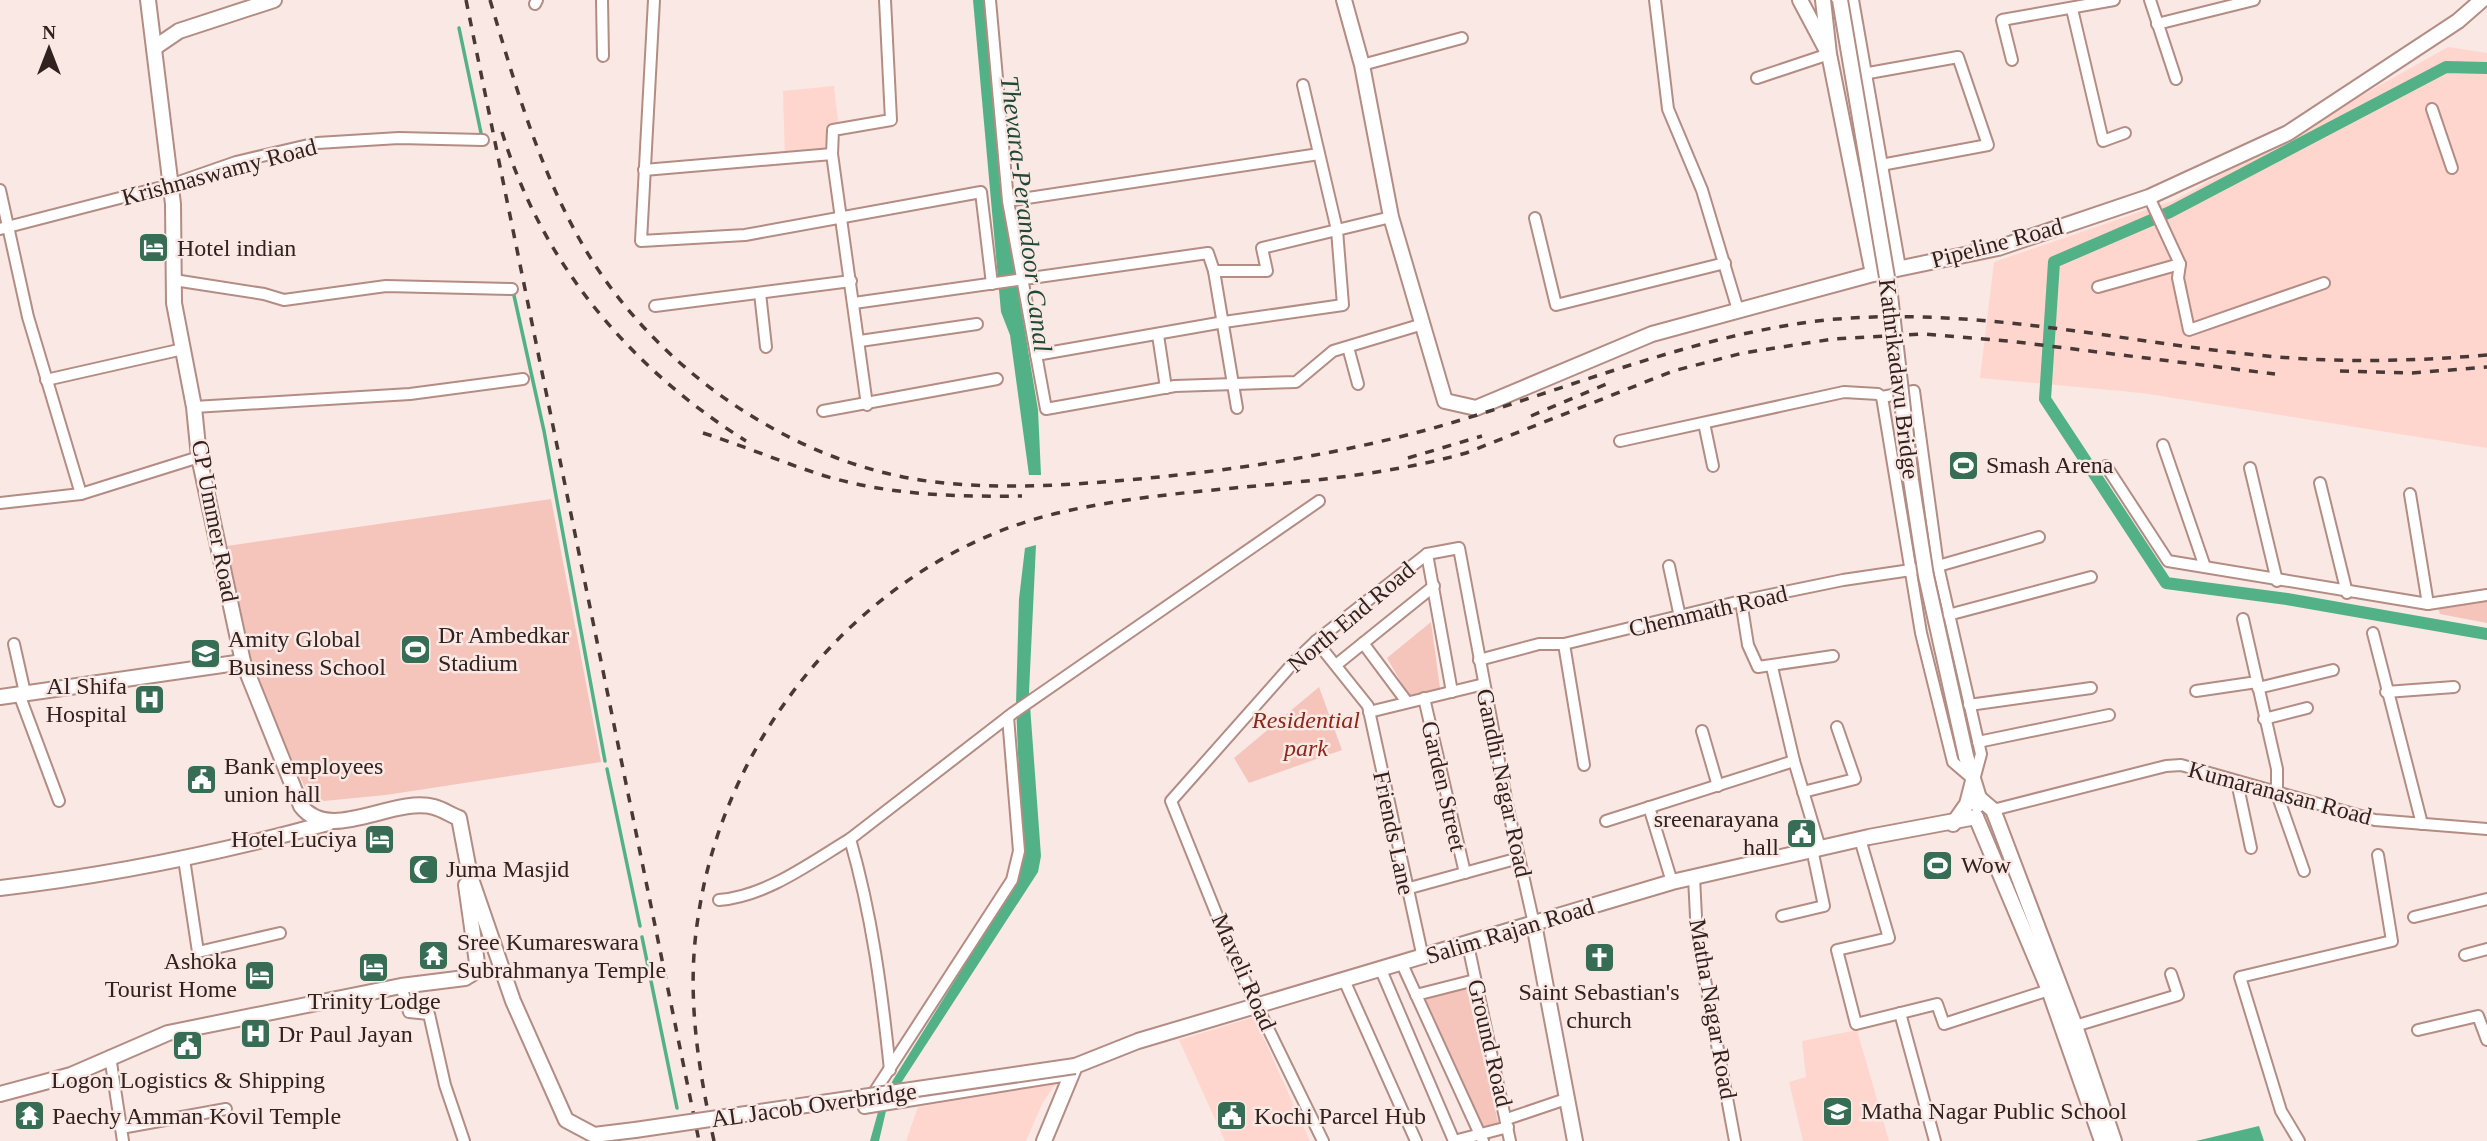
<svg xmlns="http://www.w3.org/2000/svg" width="2487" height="1141" font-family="'Times New Roman',serif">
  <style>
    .built { fill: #ffd6cd }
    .green { fill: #f5c5bb }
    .water { fill: #53b187 }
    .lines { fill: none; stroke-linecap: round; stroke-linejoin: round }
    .stream { stroke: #53b187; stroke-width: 3.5 }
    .canal { stroke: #53b187; stroke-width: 12 }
    .street-casing { stroke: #b38c84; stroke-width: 14 }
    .secondary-casing { stroke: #b38c84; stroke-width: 18 }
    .street { stroke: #fff; stroke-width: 10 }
    .secondary { stroke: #fff; stroke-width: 14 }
    .rail { stroke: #483936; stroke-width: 3.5; stroke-dasharray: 9 9; stroke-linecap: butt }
    .secondary-bridge-casing { stroke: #b38c84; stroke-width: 18; stroke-linecap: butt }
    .secondary-bridge { stroke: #fff; stroke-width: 14 }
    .labels { text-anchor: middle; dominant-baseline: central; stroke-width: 5; stroke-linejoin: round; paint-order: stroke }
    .street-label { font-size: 24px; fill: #31221f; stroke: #f9e8e4 }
    .poi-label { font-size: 24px; fill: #31221f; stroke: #f9e8e4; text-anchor: start }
    .park-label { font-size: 24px; font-style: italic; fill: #8d2717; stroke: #f9e8e4 }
    .water-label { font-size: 26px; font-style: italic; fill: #204836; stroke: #f9e8e4 }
  </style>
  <rect width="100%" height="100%" fill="#f9e8e4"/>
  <g class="built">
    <polygon points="2448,47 2487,53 2487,448 2142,393 1980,378 1994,262 2175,200"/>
    <polygon points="834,86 839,129 828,154 785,158 783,91"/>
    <polygon points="1254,1017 1310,1141 1225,1141 1179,1040"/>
    <polygon points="1857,1030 1889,1141 1803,1141 1789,1082 1806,1077 1802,1041"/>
    <polygon points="1056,1083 1043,1102 1026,1141 906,1141 918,1107"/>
  </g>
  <g class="green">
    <polygon points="551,499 601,762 386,795 324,801 307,792 267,705 252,662 227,546"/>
    <polygon points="2487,600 2487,623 2440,614 2438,607"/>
    <polygon points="1431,622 1440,688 1410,698 1387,658"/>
    <polygon points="1319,687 1342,750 1249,783 1234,758"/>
    <polygon points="1466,986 1499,1126 1485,1129 1425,998"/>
  </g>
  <g class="water">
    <polygon points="973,0 985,0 1004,205 1038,410 1041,475 1029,475 1010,335 1001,312"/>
    <polygon points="1036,545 1029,692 1041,856 1038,872 903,1080 886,1111 879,1141 870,1141 878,1112 893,1080 1000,908 1022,852 1016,704 1019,599 1025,548"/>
    <polygon points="2259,1126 2264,1141 2196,1141"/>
  </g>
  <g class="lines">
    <g class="stream">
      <polyline points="459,28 481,133"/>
      <polyline points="513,291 544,431 605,761"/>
      <polyline points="607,769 640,926"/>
      <polyline points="642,937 677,1108"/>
    </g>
    <polyline class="canal" points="2487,68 2446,67 2170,212 2054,262 2045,399 2166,583 2287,599 2487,634"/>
    <defs>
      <g id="street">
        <polyline points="602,0 603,56"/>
        <polyline points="654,0 641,241 745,235 981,192 992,284"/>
        <polyline points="990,0 1008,201 1046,409 1175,386 1296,382 1333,351 1423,324"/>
        <polyline points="1655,0 1668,109 1702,190 1738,310"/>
        <polyline points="2150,0 2176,79"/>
        <polyline points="535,4 537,0"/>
        <polyline points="2072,9 2103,141 2125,133"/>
        <polyline points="2157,24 2254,0"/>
        <polyline points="2012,60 2002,20 2114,0"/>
        <polyline points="1362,65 1462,38"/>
        <polyline points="1863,74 1958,57 1988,145 1881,165"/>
        <polyline points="1757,78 1829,54"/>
        <polyline points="2432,109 2452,168"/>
        <polyline points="644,170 832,154"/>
        <polyline points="0,190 28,317 81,494"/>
        <polyline points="2149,197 2180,264 2178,278 2189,330 2324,283"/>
        <polyline points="1008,201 1319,154"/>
        <polyline points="1535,218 1556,305 1725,263"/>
        <polyline points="0,229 170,185 236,162 317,143 399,138 483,140"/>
        <polyline points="1214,271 1237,408"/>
        <polyline points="174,280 264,294 284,300 386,286 512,289"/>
        <polyline points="2098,287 2180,264"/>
        <polyline points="760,293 766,347"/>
        <polyline points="854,303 1208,253 1214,271 1267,271 1262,248 1337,230 1303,85"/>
        <polyline points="655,306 851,281"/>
        <polyline points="1158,335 1166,388"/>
        <polyline points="860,341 977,324"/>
        <polyline points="1348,347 1358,384"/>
        <polyline points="1036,355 1224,322 1343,305 1337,230 1391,217"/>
        <polyline points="46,380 183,349"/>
        <polyline points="867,405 832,154 833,130 891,120 885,0"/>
        <polyline points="194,407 410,394 523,379"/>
        <polyline points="823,411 997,379"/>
        <polyline points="1704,423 1713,466"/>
        <polyline points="1620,441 1844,392 1878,394 1882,397 1914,391 1938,566 1981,754 1974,780 1953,762 1921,633 1882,397"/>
        <polyline points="2163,445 2205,567"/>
        <polyline points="2106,466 2168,561 2428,604 2487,595"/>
        <polyline points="2250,468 2277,581"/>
        <polyline points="2320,483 2347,593"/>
        <polyline points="2410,494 2428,604"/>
        <polyline points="0,503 81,494 199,457"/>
        <polyline points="1427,554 1452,692"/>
        <polyline points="1669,566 1680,617"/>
        <polyline points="1741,601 1748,645 1758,667 1833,656"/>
        <polyline points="1948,615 2091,577"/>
        <polyline points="2243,619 2277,769 2277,794 2304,871"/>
        <polyline points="2373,633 2422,824"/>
        <polyline points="1316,641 1368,706 1423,958"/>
        <polyline points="1363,643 1407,702"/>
        <polyline points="14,644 25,693"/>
        <polyline points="1564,644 1584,765"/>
        <polyline points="1479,660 1539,644 1564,644 1741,601 1843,580 1938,566 2039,537"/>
        <polyline points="1336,665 1434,586"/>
        <polyline points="1772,667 1794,761 1820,848"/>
        <polyline points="2258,688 2333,670"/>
        <polyline points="2196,691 2257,682"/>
        <polyline points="2386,692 2454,687"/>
        <polyline points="19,694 59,801"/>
        <polyline points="1424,698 1465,873"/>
        <polyline points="1969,705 2091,688"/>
        <polyline points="1369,712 1484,684"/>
        <polyline points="1008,717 1019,851 1012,880 864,1108 1069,1075"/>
        <polyline points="2264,719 2307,708"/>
        <polyline points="1702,731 1718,786"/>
        <polyline points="1978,742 2109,715"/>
        <polyline points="2237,782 2251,848"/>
        <polyline points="1803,792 1855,779 1837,727"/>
        <polyline points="1649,807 1672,882"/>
        <polyline points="1993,810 2166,766 2181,765 2375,820 2487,829"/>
        <polyline points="1606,821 1794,761"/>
        <polyline points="1860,839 1889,938 1837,950 1856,1024 1937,1004 1944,1024 2049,990"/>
        <polyline points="184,859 198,952 280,933"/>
        <polyline points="1694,877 1697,937 1735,1141"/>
        <polyline points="1406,889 1519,858"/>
        <path d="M719,900c48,-4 91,-37 131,-61"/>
        <polyline points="1782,916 1824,906 1812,849"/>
        <polyline points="2414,917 2487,899"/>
        <polyline points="1468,945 1510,1141"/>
        <polyline points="2465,955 2487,949"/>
        <polyline points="1402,964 1483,1141"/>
        <polyline points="1381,970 1454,1141"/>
        <polyline points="1344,980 1416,1141"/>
        <polyline points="401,986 409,1012 429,1014 445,1085 464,1141"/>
        <polyline points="1416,995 1475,980"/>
        <polyline points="1900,1013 1935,1141"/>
        <polyline points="2075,1026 2178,995 2171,974"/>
        <polyline points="2418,1030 2478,1016 2487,1040"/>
        <polyline points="110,1056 123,1141"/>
        <path d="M890,1070c-8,-78 -18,-155 -40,-231l163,-126 306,-212"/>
        <polyline points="1507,1119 1566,1099"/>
        <polyline points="121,1128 226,1109"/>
        <polyline points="1323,1141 1237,965 1171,801 1295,661 1316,641 1427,554 1459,548 1508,809 1534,924"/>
        <polyline points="1454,1141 1508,1127"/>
        <polyline points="2299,1141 2281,1111 2240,977 2392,941 2378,855"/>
      </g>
      <g id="secondary">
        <path d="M148,0l25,204 1,99 20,104 5,50 44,205 58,144c29,38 92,-10 133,1 8,2 17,8 25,11l11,58 43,125 53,119 28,15 41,-5"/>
        <polyline points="1344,0 1362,65 1391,217 1445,401 1476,408 1652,334 1873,274 1998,248 2149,197 2288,133 2458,21 2482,0"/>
        <polyline points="1800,0 1826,49"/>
        <polyline points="1823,0 1829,54 1873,274"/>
        <polyline points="1851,0 1898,268"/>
        <polyline points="154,48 179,31 274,0"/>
        <polyline points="0,697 243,662"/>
        <polyline points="1966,756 1979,798 1978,805"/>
        <polyline points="1979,798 1993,810 1997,820 2075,1026 2114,1141"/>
        <polyline points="1976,817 2049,990 2102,1141"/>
        <polyline points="1953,824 1967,804 1973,781"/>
        <path d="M0,888c112,-13 220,-35 328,-65"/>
        <polyline points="1534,924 1575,1141"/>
        <polyline points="0,1094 71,1075 168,1033 401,986 465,978 478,970 466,885"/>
        <polyline points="1044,1141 1075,1066 1138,1041 1672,882 1869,837 1976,817"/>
      </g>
    </defs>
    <use href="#street" class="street-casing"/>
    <use href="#secondary" class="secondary-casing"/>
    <use href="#street" class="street"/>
    <use href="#secondary" class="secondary"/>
    <g class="rail">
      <polyline points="466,0 699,1141"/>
      <path d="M490,0c27,91 53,184 105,265 71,109 196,195 325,215 76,11 153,5 229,-2 94,-9 189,-24 281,-49 132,-37 260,-94 396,-109 142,-14 282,19 421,34 81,9 159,8 240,1"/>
      <path d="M502,132c40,132 128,236 244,309"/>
      <polyline points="2340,371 2412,373 2487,367"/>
      <polyline points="1531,416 1611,382"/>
      <path d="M703,433c41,13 81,30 122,43 64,19 131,21 197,20"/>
      <polyline points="1408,458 1482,436"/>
      <path d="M714,1141c-16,-74 -28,-147 -16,-223 27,-190 174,-363 364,-406 133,-30 273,-22 404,-59l207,-82 70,-18 90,-14 90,-5 86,7 266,33"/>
    </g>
    <defs>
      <g id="secondary-bridge">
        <polyline points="1840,0 1890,295 1911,480 1926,576 1966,756"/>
        <polyline points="635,1130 1075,1066"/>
      </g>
    </defs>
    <use href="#secondary-bridge" class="secondary-bridge-casing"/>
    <use href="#secondary-bridge" class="secondary-bridge"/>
  </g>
  <defs>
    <symbol id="hotel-square" viewBox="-11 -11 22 22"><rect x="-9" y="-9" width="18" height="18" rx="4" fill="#366d54" stroke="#f9e8e4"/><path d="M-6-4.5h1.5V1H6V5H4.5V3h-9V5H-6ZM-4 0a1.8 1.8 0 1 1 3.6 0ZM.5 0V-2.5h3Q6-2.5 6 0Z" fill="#fff"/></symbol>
    <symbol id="stadium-square" viewBox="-11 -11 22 22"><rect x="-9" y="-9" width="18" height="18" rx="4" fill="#366d54" stroke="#f9e8e4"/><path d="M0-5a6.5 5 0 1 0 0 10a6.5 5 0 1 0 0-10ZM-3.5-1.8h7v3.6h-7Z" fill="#fff"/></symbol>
    <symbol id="university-square" viewBox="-11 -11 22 22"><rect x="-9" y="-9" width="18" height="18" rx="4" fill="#366d54" stroke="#f9e8e4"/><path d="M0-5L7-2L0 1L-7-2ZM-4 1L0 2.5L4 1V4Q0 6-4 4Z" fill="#fff"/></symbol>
    <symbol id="hospital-square" viewBox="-11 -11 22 22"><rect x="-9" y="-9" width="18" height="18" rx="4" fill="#366d54" stroke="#f9e8e4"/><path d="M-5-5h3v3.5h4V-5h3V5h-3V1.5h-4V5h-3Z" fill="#fff"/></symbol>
    <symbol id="civic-square" viewBox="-11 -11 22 22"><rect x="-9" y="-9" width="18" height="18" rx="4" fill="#366d54" stroke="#f9e8e4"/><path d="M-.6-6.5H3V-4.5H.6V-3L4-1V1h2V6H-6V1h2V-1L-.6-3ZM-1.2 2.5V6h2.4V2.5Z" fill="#fff"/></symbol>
    <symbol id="mosque-square" viewBox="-11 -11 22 22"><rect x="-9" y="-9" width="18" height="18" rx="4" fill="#366d54" stroke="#f9e8e4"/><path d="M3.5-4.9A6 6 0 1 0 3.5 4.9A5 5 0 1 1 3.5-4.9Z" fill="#fff"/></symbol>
    <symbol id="temple-square" viewBox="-11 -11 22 22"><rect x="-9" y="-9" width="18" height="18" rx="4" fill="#366d54" stroke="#f9e8e4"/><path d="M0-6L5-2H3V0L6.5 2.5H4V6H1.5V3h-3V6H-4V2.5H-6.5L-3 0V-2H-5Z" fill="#fff"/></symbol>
    <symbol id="church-square" viewBox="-11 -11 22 22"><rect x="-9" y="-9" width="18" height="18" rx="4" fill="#366d54" stroke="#f9e8e4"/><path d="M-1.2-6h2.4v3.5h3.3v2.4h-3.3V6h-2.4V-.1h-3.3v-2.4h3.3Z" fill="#fff"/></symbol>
    <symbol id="school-square" viewBox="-11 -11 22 22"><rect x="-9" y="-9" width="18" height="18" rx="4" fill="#366d54" stroke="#f9e8e4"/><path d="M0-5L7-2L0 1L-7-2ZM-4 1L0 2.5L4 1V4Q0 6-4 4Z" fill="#fff"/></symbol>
  </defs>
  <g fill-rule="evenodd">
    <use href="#hotel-square" x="136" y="230" width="35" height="35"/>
    <use href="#stadium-square" x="1946" y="448" width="35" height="35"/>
    <use href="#stadium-square" x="398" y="632" width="35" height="35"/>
    <use href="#university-square" x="188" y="636" width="35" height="35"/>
    <use href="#hospital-square" x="132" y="682" width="35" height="35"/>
    <use href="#civic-square" x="184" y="762" width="35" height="35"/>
    <use href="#civic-square" x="1784" y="816" width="35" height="35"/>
    <use href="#hotel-square" x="362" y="822" width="35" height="35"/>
    <use href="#stadium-square" x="1920" y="848" width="35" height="35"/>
    <use href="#mosque-square" x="406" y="852" width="35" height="35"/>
    <use href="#temple-square" x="416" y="938" width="35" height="35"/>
    <use href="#church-square" x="1582" y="940" width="35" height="35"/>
    <use href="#hotel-square" x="356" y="950" width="35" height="35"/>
    <use href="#hotel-square" x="242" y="958" width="35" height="35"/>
    <use href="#hospital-square" x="238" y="1016" width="35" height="35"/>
    <use href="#civic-square" x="170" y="1028" width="35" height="35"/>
    <use href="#school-square" x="1820" y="1094" width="35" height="35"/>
    <use href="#temple-square" x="12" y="1098" width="35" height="35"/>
    <use href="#civic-square" x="1214" y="1098" width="35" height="35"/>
  </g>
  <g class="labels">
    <g class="street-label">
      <text transform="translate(219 172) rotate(-15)">Krishnaswamy Road</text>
      <text transform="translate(1997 243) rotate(-15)">Pipeline Road</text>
      <text transform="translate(1899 379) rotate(83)">Kathrikadavu Bridge</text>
      <text transform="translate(215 521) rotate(79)">CP Ummer Road</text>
      <text transform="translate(1708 611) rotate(-13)">Chemmath Road</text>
      <text transform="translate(1351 617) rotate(-40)">North End Road</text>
      <text transform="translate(1504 783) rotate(78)">Gandhi Nagar Road</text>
      <text transform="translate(1444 786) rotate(77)">Garden Street</text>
      <text transform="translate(2280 793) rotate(15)">Kumaranasan Road</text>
      <text transform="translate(1394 833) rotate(78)">Friends Lane</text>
      <text transform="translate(1510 931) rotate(-17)">Salim Rajan Road</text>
      <text transform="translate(1244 972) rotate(66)">Maveli Road</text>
      <text transform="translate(1713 1009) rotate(80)">Matha Nagar Road</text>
      <text transform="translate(1490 1043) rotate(77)">Ground Road</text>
      <text transform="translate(814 1105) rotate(-8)">AL Jacob Overbridge</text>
    </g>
    <g class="poi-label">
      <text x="177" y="248">Hotel indian</text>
      <text x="1986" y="465">Smash Arena</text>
      <text x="438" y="635">Dr Ambedkar<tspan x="438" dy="28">Stadium</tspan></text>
      <text x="228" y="639">Amity Global<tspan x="228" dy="28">Business School</tspan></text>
      <text x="127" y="686" text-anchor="end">Al Shifa<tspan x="127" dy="28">Hospital</tspan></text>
      <text x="224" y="766">Bank employees<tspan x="224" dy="28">union hall</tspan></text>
      <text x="1779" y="819" text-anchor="end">sreenarayana<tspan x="1779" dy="28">hall</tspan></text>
      <text x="357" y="839" text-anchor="end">Hotel Luciya</text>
      <text x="1961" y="865">Wow</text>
      <text x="446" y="869">Juma Masjid</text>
      <text x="457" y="942">Sree Kumareswara<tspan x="457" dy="28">Subrahmanya Temple</tspan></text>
      <text x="237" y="961" text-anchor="end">Ashoka<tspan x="237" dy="28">Tourist Home</tspan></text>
      <text x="1599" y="992" text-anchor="middle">Saint Sebastian's<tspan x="1599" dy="28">church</tspan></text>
      <text x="374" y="1001" text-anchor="middle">Trinity Lodge</text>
      <text x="278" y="1034">Dr Paul Jayan</text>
      <text x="188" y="1080" text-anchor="middle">Logon Logistics &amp; Shipping</text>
      <text x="1861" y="1111">Matha Nagar Public School</text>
      <text x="52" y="1116">Paechy Amman Kovil Temple</text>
      <text x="1254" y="1116">Kochi Parcel Hub</text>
    </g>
    <g class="park-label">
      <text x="1306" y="720">Residential<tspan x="1306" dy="28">park</tspan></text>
    </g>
    <g class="water-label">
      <text transform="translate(1026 214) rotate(83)">Thevara-Perandoor Canal</text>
    </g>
  </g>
  <g transform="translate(49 49)" stroke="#f9e8e4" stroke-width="5" paint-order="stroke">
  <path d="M0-5L12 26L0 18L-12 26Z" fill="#31221f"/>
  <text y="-10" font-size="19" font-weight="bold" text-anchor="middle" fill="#31221f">N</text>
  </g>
</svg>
